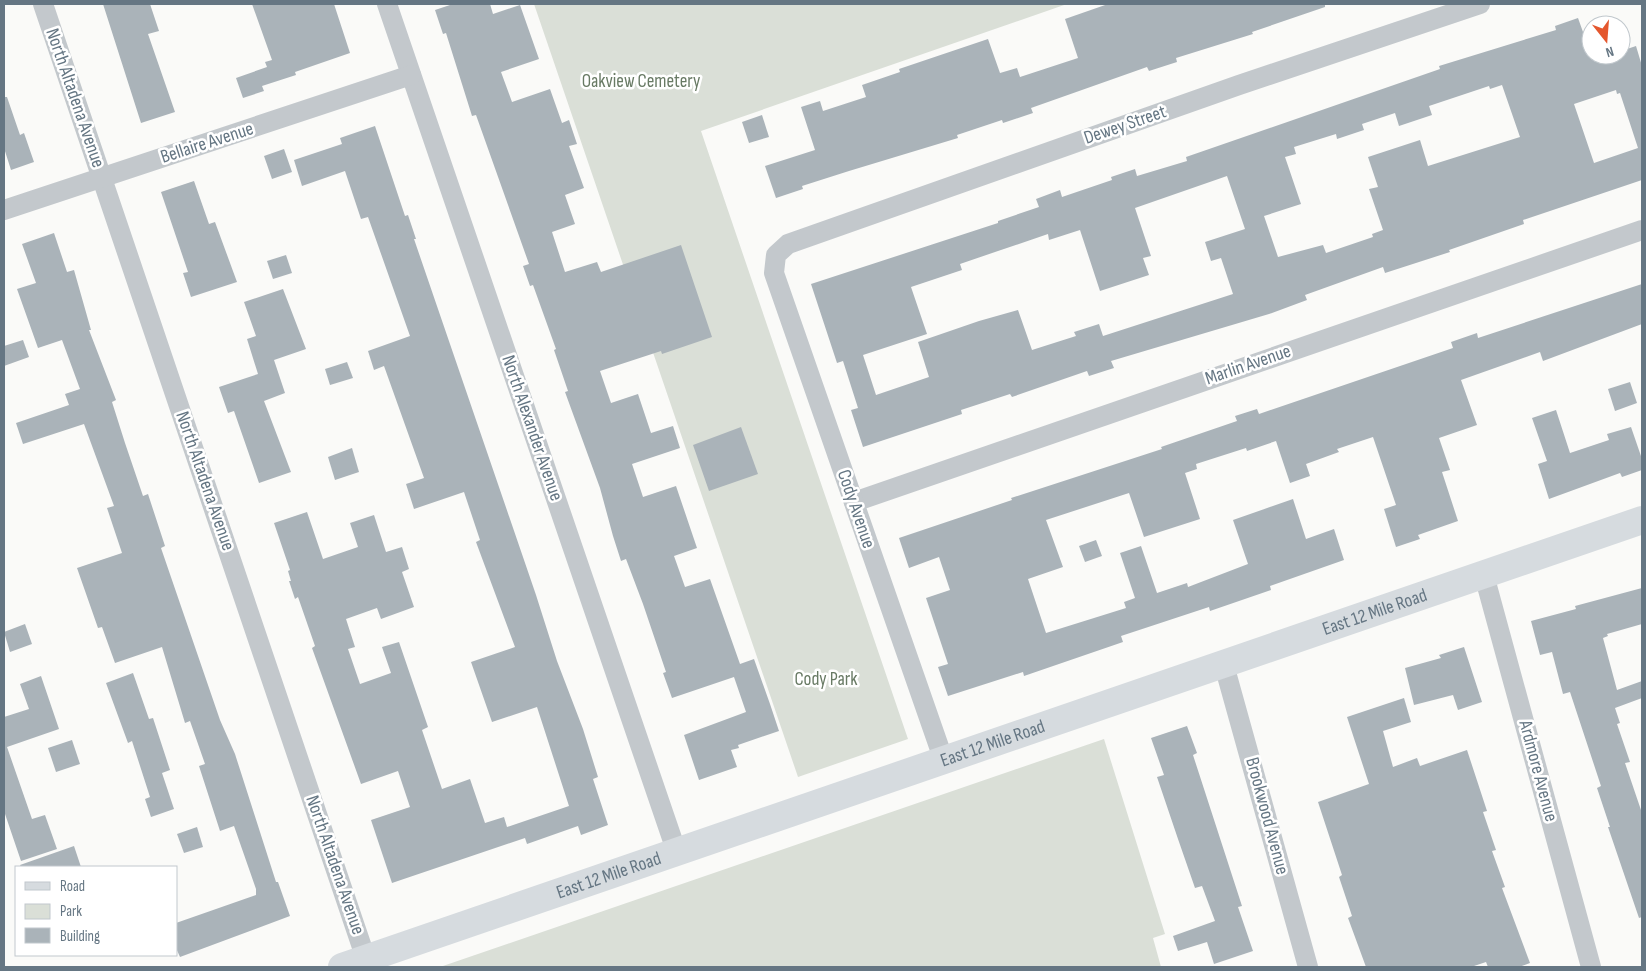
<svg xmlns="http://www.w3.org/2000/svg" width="1646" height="971" font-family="'Sofia Sans Condensed',sans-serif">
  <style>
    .green { fill: #dadfd7 }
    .building { fill: #aab3b9; fill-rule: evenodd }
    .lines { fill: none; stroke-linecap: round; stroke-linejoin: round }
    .minor { stroke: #c3c8cc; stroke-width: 20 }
    .secondary { stroke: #d6dbdf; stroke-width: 28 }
    .labels { text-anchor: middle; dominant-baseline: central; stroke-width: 5; stroke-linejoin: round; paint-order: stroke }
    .park-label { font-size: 19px; fill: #687a64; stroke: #fff }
    .street-label { font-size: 19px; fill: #657683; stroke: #fff }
  </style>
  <rect width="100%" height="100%" fill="#fafaf8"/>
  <g class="green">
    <polygon points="534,4 1067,4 701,131 908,739 798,777"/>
    <polygon points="1104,739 1165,934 1153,938 1161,967 440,967"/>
  </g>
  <g class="building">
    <polygon points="103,4 150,4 159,31 148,34 175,112 141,123"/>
    <polygon points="252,4 334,4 350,53 295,72 296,75 262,86 264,91 243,98 236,78 267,67 265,62 272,60"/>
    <polygon points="453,4 490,4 493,14 520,5 539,59 501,72 512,102 550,89 562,123 569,120 577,144 569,146 584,188 565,195 575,224 552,232 565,272 597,262 601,272 681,245 712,337 662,354 661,351 600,371 611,403 638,394 651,433 673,426 680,448 632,464 643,497 676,486 697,548 674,556 685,587 710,579 740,664 754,659 770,704 779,731 738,745 739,748 731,750 737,767 699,780 684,735 746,712 734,677 672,698 663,673 666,672 643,604 626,559 621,561 613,536 600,488 565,392 568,391 554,350 556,349 533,285 530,286 523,266 529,264 476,115 472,116 446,33 443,34 435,10"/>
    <polygon points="1108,4 1325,4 1325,7 1252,32 1253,34 1176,58 1177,62 1149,71 1147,67 1031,108 1033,113 1003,123 1002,120 957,135 958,138 849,171 802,186 803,189 776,198 765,166 815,150 801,107 820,101 823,111 866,97 862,85 900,72 899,69 988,39 1000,73 1017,68 1020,77 1078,58 1065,19"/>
    <path d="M1578,18l15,42 17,-5h11v-4l15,-5 6,20v114l-119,40 1,4 -75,26 1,2 -65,21 -2,-6 -78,28 2,5 -38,14 -158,47 3,7 -25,8 -2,-5 -75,26 -2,-3 -49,16 1,4 -99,33 -12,-37 7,-2 -15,-47 -6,2 -26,-79 187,-61v-2l41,-14 -3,-8 24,-9 2,7 50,-17 -1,-3 24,-8 2,7 50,-15 -1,-4 254,-88 -1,-3 117,-36 -1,-4zM1502,85l18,52 -92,29 -8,-26 -52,17 10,30 -9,2 14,41 -11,4 1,3 -47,16 -3,-8 -45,12 -14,-41 37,-12 -16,-47 11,-3 -2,-7 42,-13 1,5 27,-9 -2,-6 33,-11 4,13 33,-11 -3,-9 60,-20 1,3zM1616,90l1,4 3,-1 18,55 -44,15 -20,-59zM1227,176l18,53 -40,13 6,19 10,-3 12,36 -130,42 -4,-12 -25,8 2,4 -44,14 -14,-40 -39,11 -61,21 11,35 -53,18 -13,-40 64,-21 -16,-47 51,-17 -2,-6 38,-13 50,-17 1,6 31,-10 20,61 49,-16 -6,-17 8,-2 -16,-48z"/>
    <polygon points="4,97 7,97 20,135 24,133 34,162 11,170 4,148"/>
    <polygon points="762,115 769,137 749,143 742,122"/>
    <polygon points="375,126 405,216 408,215 416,239 414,239 536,595 557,661 583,729 598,777 593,779 608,825 581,835 578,826 527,844 525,838 392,883 371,820 410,807 398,771 361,784 312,648 315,646 298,597 295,599 289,581 291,581 288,571 290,570 274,523 307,512 323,559 358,547 350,523 374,515 386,552 402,547 409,569 402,572 414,607 381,619 377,608 346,619 355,647 348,649 360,684 391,673 382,647 399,642 428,727 422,730 442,789 470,779 485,823 504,817 507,827 569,806 537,707 492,722 471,662 515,647 476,542 480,540 464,492 414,509 406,484 424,478 384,366 374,370 368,351 410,336 368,217 361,219 345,171 302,186 294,160 342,144 340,138"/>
    <polygon points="284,149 292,172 272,179 264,156"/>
    <polygon points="194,181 209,224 215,222 237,282 191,297 183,273 188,272 161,192"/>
    <polygon points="54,233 67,272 74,270 91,330 89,330 116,400 112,402 125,443 143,496 148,494 165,546 161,548 220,720 235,754 276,882 278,882 290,916 180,957 176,948 176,923 256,895 256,889 234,826 220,831 199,766 205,764 190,721 185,723 162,647 115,663 102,627 98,628 77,568 122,553 107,508 114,506 84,424 23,444 16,423 69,405 65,394 80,389 62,340 38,348 17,289 36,283 22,244"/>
    <polygon points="286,255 292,273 273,279 267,261"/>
    <polygon points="1642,284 1642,324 1543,361 1540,352 1461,380 1477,425 1439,438 1450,470 1442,472 1458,521 1418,535 1420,539 1396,547 1384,509 1396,505 1373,437 1337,449 1339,452 1306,464 1310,476 1290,483 1276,441 1247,451 1246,448 1196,464 1197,469 1185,473 1200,519 1144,537 1129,493 1046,520 1063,567 1028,579 1046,633 1126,608 1124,602 1135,598 1120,553 1141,546 1157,593 1187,583 1188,587 1248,564 1233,520 1293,499 1306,539 1334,529 1344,560 1270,586 1271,590 1210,611 1209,607 1121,636 1123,642 1024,676 1023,672 948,696 938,667 948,664 926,598 950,590 939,557 909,568 899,538 1012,500 1011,498 1162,449 1161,447 1237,421 1235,416 1257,409 1259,414 1453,348 1451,342 1477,333 1478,338"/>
    <polygon points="283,289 306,349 274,360 285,393 264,401 291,472 259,483 234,411 228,413 219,387 258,374 247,339 256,336 244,302"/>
    <polygon points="23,340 29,357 4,366 4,346"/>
    <polygon points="347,362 353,378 330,385 325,369"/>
    <polygon points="1630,382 1637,403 1615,411 1608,389"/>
    <polygon points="1556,410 1570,453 1609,440 1607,434 1631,427 1642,459 1642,470 1622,477 1620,473 1549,499 1538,464 1547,461 1532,418"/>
    <polygon points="741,427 758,474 709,491 693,445"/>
    <polygon points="352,448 359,472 335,480 328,457"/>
    <polygon points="1096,540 1102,556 1085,562 1079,546"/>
    <polygon points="1642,588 1642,624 1607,634 1608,636 1603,638 1617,690 1642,681 1642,698 1615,708 1620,723 1617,724 1630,762 1625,763 1642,813 1642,917 1639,918 1608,827 1610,827 1597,788 1601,786 1570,692 1563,694 1552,652 1540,655 1531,621 1576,609 1575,606"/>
    <polygon points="25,624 32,644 10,652 4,632"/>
    <polygon points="1464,647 1482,702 1458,710 1453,695 1414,705 1405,668 1441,658 1439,655"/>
    <polygon points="133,673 149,719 153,718 170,770 162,773 174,809 151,817 145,799 150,797 132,741 128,743 106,683"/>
    <polygon points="41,676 59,729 7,747 32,819 45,815 57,849 21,861 4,811 4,717 29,709 20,684"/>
    <polygon points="1404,698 1411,722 1383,731 1393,767 1417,758 1420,766 1467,750 1487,811 1483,812 1496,850 1492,851 1505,887 1502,888 1530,963 1519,967 1488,967 1486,962 1471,967 1366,967 1348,918 1352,916 1339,877 1342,875 1318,802 1369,784 1347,717"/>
    <polygon points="1187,726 1197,753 1193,755 1242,906 1238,907 1253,951 1214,964 1207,942 1178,951 1173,936 1215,921 1202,886 1195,888 1178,839 1157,777 1164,775 1151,738"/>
    <polygon points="72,740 80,764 56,772 48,748"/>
    <polygon points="197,827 203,847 184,853 177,834"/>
    <polygon points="74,846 81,867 21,867 20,865"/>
  </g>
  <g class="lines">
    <g class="minor">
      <polyline points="43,4 366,959"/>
      <polyline points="387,4 677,853"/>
      <polyline points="4,210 411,75"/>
      <polyline points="854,502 1642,230"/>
      <polyline points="1484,575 1591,967"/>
      <polyline points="1224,665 1308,967"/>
      <polyline points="944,761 774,273 776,255 788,244 1239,85 1480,4"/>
    </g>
    <path class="secondary" id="s1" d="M342,967l1300,-447"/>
  </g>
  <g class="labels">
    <g class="park-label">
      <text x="641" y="81">Oakview Cemetery</text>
      <text x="826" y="679">Cody Park</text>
    </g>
    <g class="street-label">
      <text transform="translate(75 98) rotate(71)">North Altadena Avenue</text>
      <text transform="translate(1125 125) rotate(-19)">Dewey Street</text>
      <text transform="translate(207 143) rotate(-18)">Bellaire Avenue</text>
      <text transform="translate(1248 365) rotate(-19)">Marlin Avenue</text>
      <text transform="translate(532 428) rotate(71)">North Alexander Avenue</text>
      <text transform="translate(205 481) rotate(71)">North Altadena Avenue</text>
      <text transform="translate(856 509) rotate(71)">Cody Avenue</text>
      <text stroke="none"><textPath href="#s1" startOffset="1092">East 12 Mile Road</textPath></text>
      <text stroke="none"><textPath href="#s1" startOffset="688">East 12 Mile Road</textPath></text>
      <text transform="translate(1538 771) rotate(75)">Ardmore Avenue</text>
      <text transform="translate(1267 816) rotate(75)">Brookwood Avenue</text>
      <text transform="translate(335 865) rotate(71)">North Altadena Avenue</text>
      <text stroke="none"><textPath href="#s1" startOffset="282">East 12 Mile Road</textPath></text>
    </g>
  </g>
  <rect width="1646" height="971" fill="none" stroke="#657683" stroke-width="10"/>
  <rect x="15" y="866" width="162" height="90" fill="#ffffff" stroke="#c1c8cd"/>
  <rect x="25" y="882" width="25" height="8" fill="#d6dbdf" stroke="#c1c8cd"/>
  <text x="60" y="891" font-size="15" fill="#657683">Road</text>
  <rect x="25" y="904" width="25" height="15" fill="#dadfd7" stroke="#c1c8cd"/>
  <text x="60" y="916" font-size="15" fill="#657683">Park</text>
  <rect x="25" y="928" width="25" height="15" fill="#aab3b9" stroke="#c1c8cd"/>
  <text x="60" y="941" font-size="15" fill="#657683">Building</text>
  <g transform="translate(1606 40) rotate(163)"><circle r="24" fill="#ffffff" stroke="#c1c8cd"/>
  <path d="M0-4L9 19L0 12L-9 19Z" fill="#e4572e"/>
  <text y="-8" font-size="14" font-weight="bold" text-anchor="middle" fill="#657683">N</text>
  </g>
</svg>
